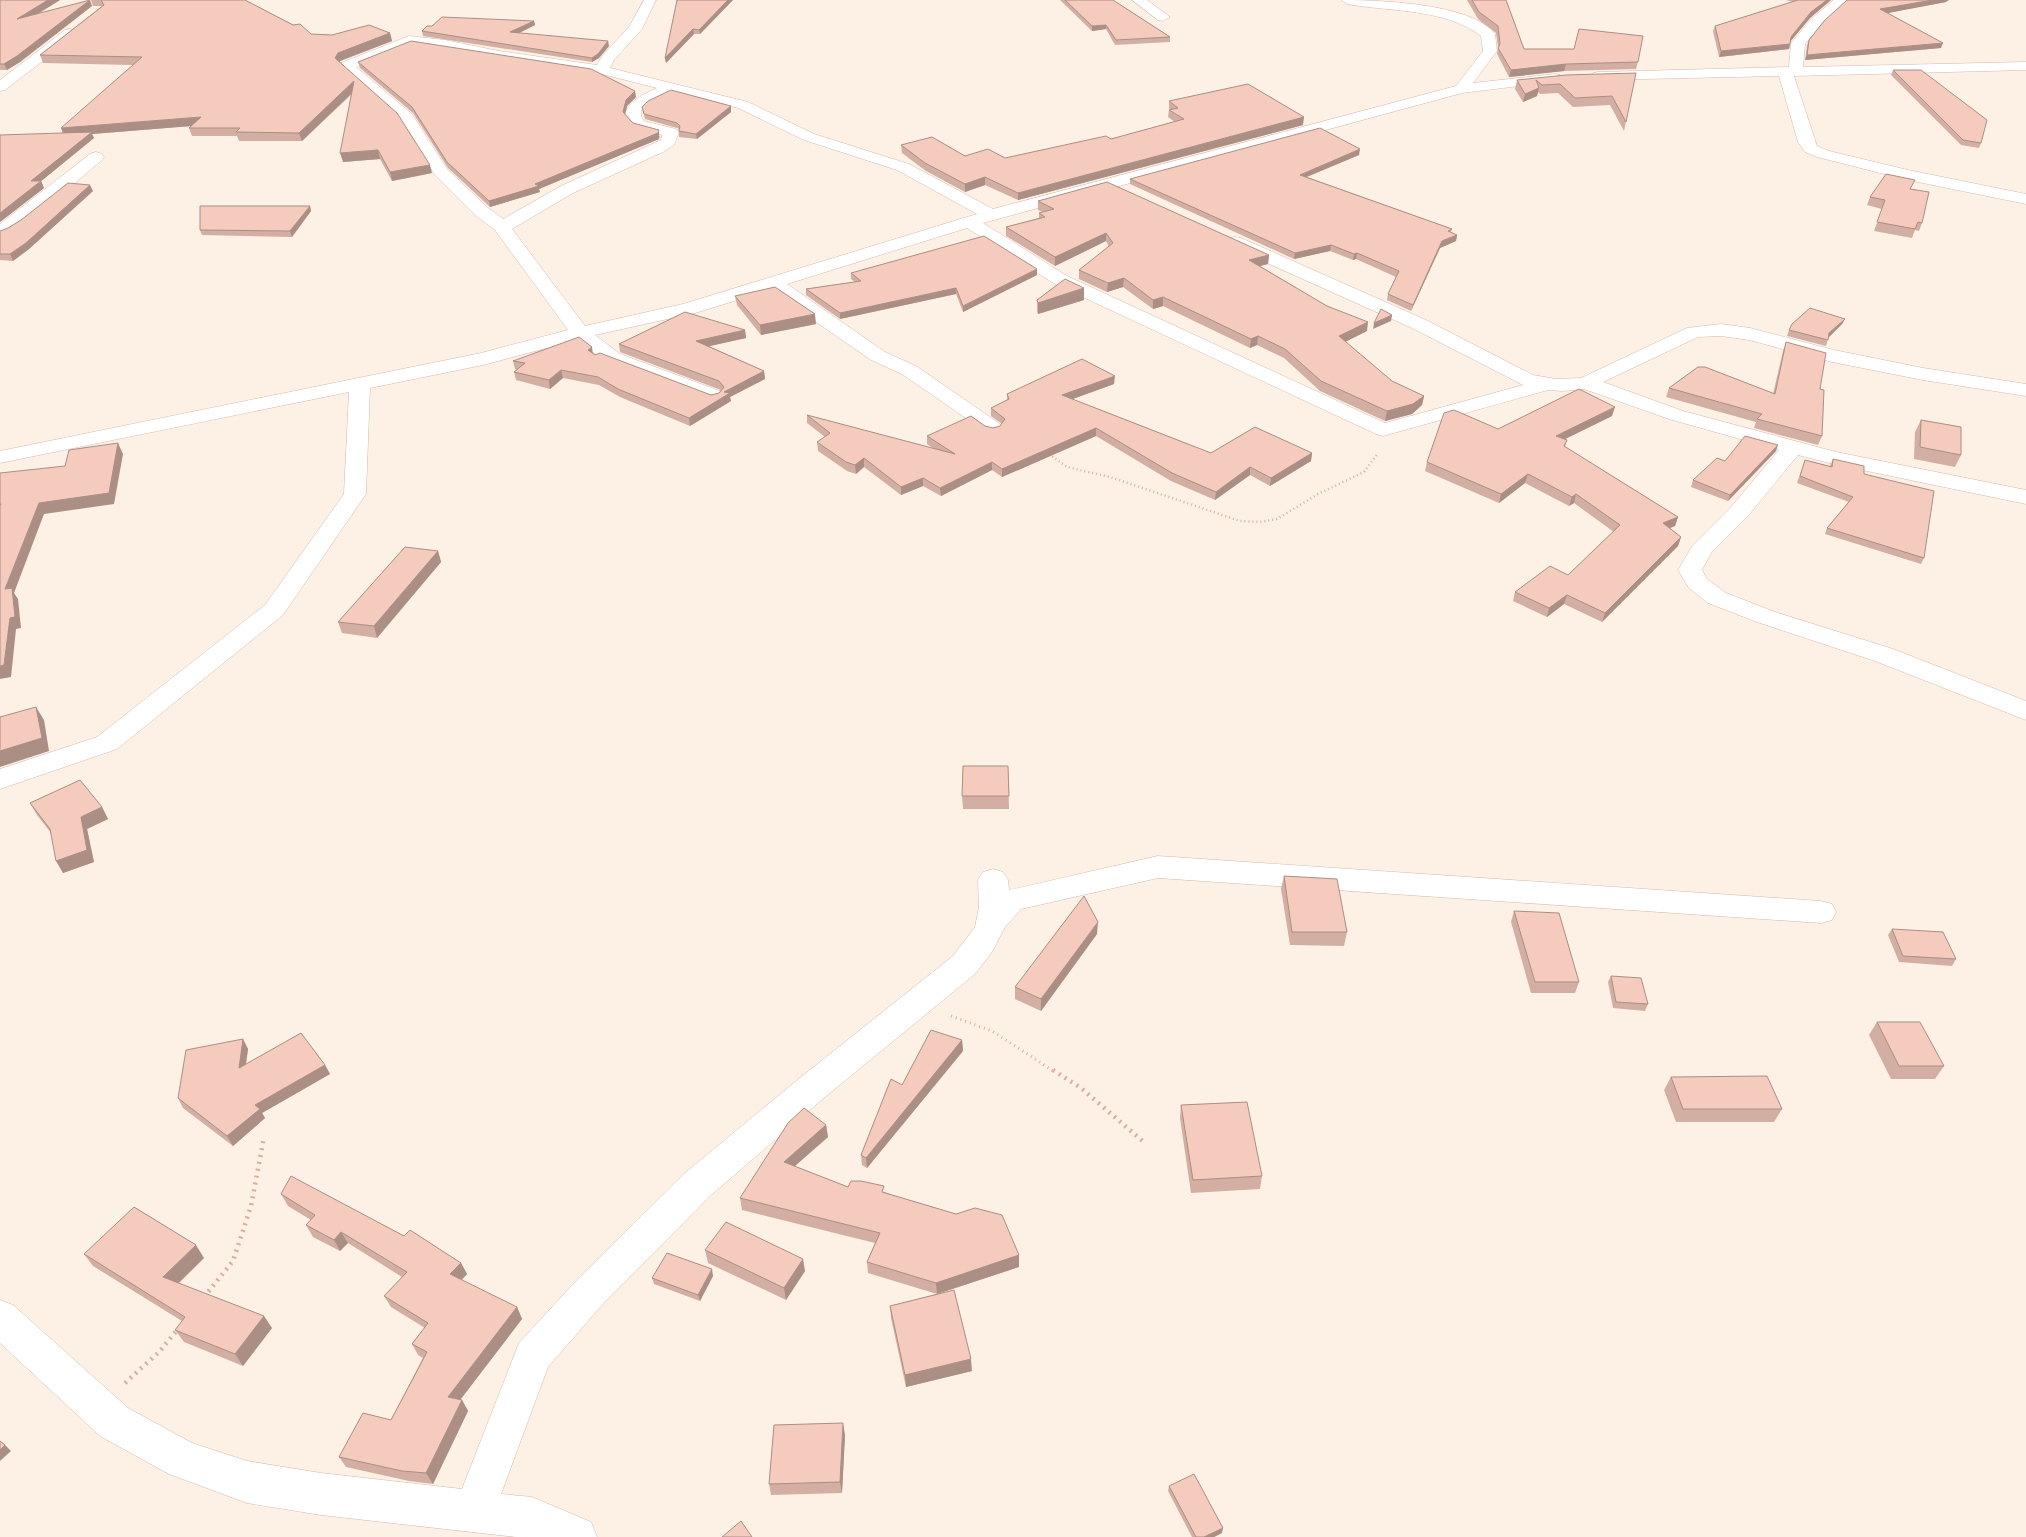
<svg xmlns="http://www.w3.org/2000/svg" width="2026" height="1537" font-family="Arial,sans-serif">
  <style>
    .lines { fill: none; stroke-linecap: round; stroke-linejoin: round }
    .minor-casing { stroke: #d3b9ae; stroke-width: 1 }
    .path-far2 { stroke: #daae9f; stroke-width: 2.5; stroke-dasharray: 1 3; stroke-linecap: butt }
    .path-far1 { stroke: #daae9f; stroke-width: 3; stroke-dasharray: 1 4; stroke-linecap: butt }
    .path { stroke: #daae9f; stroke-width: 4.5; stroke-dasharray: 2 5; stroke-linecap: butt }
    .minor { fill: #fff; fill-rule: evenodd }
    .wall { fill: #d2afa2 }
    .shaded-wall { fill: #ab8e84 }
    .building { fill: #f4cbbc; stroke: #ab8e84 }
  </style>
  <rect width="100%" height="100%" fill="#fdf1e6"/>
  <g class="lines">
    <defs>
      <g id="minor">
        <path d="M644,0h12l-14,29 -28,31 -4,8 138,34 66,32 95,30 84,45 463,-123 27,-35 -2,-15c-37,-28 -90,-24 -134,-32l-6,-4c36,0 131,3 154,34l2,17 -24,32 82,-9 5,1 2,3 -2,3 -98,12 -479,130 84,53 318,147 138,-38 -111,-57 -183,-82 -3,-4 3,-4 6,-1 6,1 185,82 107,55 23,4 25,-1 106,-50 34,-4 29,4 84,22 89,18 103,16v12l-103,-16 -91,-18 -83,-22 -28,-4 -23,1 -95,45 80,29 153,41 190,38v14l-193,-40 -35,-9 -51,62 -36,36 -9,17 5,9 19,14 49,19 118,37 133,52v19l-151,-59 -118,-39 -49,-19 -19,-15 -11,-18 15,-25 38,-38 48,-57 -110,-31 -85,-30 -21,2 -15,-1 -158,44 -7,2 -7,-2 -321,-150 -88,-56 -180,56 98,68 31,14 84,58 4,4 -4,4 -7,2 -7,-2 -84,-58 -31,-14 -101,-70 -75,23 -100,22 25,19 100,37 3,4 -3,4 -7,2 -107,-39 -29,-22 -94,25 -113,23 -4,106 -83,121 -166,134 -117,40v-20l97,-32 168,-132 79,-111 5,-102 -349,71v-12l481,-98 87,-23 -73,-100 -20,-15 -40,-40 -34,-55 -62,-54 2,-3 68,-27 36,4 54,11 98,14 6,-10 26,-28zM411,44l34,4 54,11 103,15 55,14c-12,6 -31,13 -32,29l9,10 28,8 -1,5 -100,46 -58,33 -16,-12 -40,-38 -35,-55 -56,-47zM673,92l65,16 66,32 93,30 80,44 -294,90 -98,22 -73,-97 61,-36 90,-41 11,-7 5,-13 -3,-3 -32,-8 -3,-5v-5l7,-7z"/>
        <polygon points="1132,0 1147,0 1170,17 1163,21 1158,20"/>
        <polygon points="1834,0 1848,0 1821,25 1805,44 1803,67 2026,62 2026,70 1794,76 1817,146 1829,151 1908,170 2026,194 2026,204 1908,180 1817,157 1805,152 1798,142 1779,76 1598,80 1593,79 1591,76 1593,73 1598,72 1789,67 1791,43 1811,19"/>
        <polygon points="70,29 77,33 75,36 5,90 0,91 0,80 65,30"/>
        <path d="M96,152l6,2 2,3 -2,3c-22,18 -79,71 -102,77v-13l90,-70z"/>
        <polygon points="1158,856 1821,901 1832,904 1836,912 1832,920 1821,923 1158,878 1021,909 1005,927 992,952 975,974 825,1097 711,1195 602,1305 548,1367 501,1494 532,1497 591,1522 597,1537 516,1537 321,1515 247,1503 169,1474 100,1436 0,1343 0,1300 13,1305 128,1408 192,1443 247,1461 321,1473 462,1489 519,1343 576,1281 685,1173 801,1077 953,956 975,927 979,907 978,880 983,872 993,869 1003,872 1008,880 1009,890"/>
      </g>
    </defs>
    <use href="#minor" class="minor-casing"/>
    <polyline class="path-far2" points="1049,454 1067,467 1110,477 1240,521 1260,522 1277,519 1318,494 1364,472 1378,453"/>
    <polyline class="path-far1" points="951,1016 992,1031 1055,1072"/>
    <g class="path">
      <polyline points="1053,1070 1081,1088 1146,1144"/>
      <polyline points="204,1297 233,1261 251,1206 264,1137"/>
      <polyline points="125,1383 159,1352 178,1329"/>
    </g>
    <use href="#minor" class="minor"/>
  </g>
  <g class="wall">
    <polygon points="0,0 60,0 38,14 92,6 20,62 7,70 0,70"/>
    <polygon points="91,0 245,0 311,34 332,35 390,33 392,41 340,61 340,62 432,173 392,181 380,159 343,162 352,94 302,141 239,141 237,136 192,136 189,128 191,126 92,134 94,138 41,181 44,188 0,222 63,133 133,65 43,63 40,55 102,6 93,6"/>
    <polygon points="677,0 733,0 700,34 694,34 666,63 665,58"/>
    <polygon points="1060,0 1113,0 1170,37 1170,42 1115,45 1106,29 1092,31"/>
    <polygon points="1467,0 1506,0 1524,49 1638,62 1636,69 1564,71 1509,77 1497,54 1498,47 1496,33 1478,19"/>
    <polygon points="1786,0 1831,0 1810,18 1791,40 1789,49 1719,57 1713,31 1715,26 1793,2"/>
    <polygon points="1847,0 1946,2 1886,13 1941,48 1805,60 1807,45 1809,40"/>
    <polygon points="534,21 535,25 519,33 609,46 599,58 592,62 423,36 422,31 432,26"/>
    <polygon points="358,62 636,97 627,106 625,115 633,123 660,136 659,139 539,189 540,192 490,207 448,168 413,113 360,68"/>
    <polygon points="1893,70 1981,143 1979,148 1961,145 1891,75"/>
    <polygon points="1636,73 1624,131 1610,105 1573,107 1558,93 1540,94 1538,92 1537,96 1523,102 1515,89 1517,80"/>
    <polygon points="1169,101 1303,125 1018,200 985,185 965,192 926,171 902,153 901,145 965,156 1005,158 1111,139 1175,122 1168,117 1169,110 1170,110 1169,108"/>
    <polygon points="731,106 731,112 697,139 679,137 679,129 677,128 645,119 642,107"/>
    <polygon points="1359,155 1307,177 1452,229 1451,232 1457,235 1456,241 1440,248 1411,311 1387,300 1388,294 1396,277 1356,259 1353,260 1330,251 1294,259 1130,184 1130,179"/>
    <polygon points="1912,189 1922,223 1919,231 1915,230 1912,238 1874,231 1882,209 1867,205 1870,197"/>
    <polygon points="93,191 29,249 13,261 0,260 0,231 8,228"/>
    <polygon points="1038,201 1269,255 1268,264 1260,266 1367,331 1345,342 1392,381 1424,396 1422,405 1412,414 1385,421 1320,391 1284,358 1257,345 1250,348 1163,306 1153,309 1123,287 1107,292 1079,279 1079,270 1109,247 1106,241 1055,266 1006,236 1006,227 1039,218 1039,213 1043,212 1038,210"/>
    <polygon points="310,206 311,211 292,237 202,235 200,230"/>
    <polygon points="1037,269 1037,275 963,312 956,294 840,319 806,295 806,289 855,282 851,279 851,273"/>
    <polygon points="1084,288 1084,300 1038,314 1037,312 1037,300"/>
    <polygon points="735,296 816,324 761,335 737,305"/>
    <polygon points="1845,319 1842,324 1828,338 1826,346 1787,336 1789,330"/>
    <polygon points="745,330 746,338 709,346 764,371 765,379 730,397 731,401 690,426 620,397 599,385 563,378 550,389 516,380 514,372 517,370 515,369 513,361 593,354 595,355 711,395 719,393 721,390 620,352 619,344"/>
    <polygon points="1786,342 1820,389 1822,436 1818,445 1754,428 1756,422 1666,397 1669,388 1773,394 1783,351"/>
    <polygon points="1114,384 1072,399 1211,453 1312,453 1311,461 1270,486 1250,475 1215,500 1171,481 1096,436 1002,477 992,470 941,496 923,486 901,495 864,467 856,474 847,471 818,451 817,442 825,437 807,423 807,415 934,449 927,444 927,436 985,426 993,428 1000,426 1002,424 991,416 991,408 1007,400 1007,394"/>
    <polygon points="1612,416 1565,439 1567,440 1565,447 1678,517 1675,526 1669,528 1681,537 1678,546 1602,622 1564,604 1547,617 1513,601 1515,592 1568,575 1614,532 1574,503 1569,506 1525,483 1499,503 1425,471 1427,462"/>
    <polygon points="1921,420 1961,455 1955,467 1914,459 1915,432"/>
    <polygon points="1776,451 1728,501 1691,487 1693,480"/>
    <polygon points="1833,459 1864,474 1924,558 1921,564 1825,534 1827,528 1849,502 1797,483 1805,460 1830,466"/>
    <polygon points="438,551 441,562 377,638 342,633 338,622"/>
    <polygon points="1008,766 1009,809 963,809 962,796"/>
    <polygon points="30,803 102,807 108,819 87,829 94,862 63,873 51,833 37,815"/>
    <polygon points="1284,876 1347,932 1344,946 1290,945 1281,889"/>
    <polygon points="1514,911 1579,982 1575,993 1531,993 1511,922"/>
    <polygon points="1892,929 1956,959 1952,966 1899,962 1888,935"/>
    <polygon points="1097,934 1041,1011 1015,999 1015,987"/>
    <polygon points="1611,976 1648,1004 1645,1011 1613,1008 1608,982"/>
    <polygon points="1877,1022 1944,1066 1935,1079 1891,1079 1869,1035"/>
    <polygon points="243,1039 248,1049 246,1064 325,1065 330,1074 262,1113 265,1118 233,1146 183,1108 178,1098"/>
    <polygon points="962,1040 963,1051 867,1168 862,1165 861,1155 902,1085"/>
    <polygon points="1671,1077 1782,1109 1774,1122 1676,1122 1664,1090"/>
    <polygon points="1181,1105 1262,1176 1260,1189 1191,1193 1180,1118"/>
    <polygon points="826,1125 828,1137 794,1166 848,1187 885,1192 1019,1255 1019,1267 937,1294 972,1371 906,1387 891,1318 890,1306 937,1294 868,1273 867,1262 875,1243 742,1210 740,1198"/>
    <polygon points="281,1194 404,1236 461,1263 467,1274 461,1280 517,1307 522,1319 460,1400 462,1400 468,1411 433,1484 409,1481 346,1467 339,1457 391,1420 423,1358 418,1355 412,1344 425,1328 391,1307 384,1296 402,1277 348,1243 340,1251 313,1237 306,1225 311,1220 288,1206"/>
    <polygon points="705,1250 805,1271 786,1300 708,1263"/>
    <polygon points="84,1254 204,1258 179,1283 272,1328 243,1366 184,1342 175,1330 182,1321 93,1266"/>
    <polygon points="713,1276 700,1301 654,1284 652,1278"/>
    <polygon points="845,1435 842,1493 771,1495 769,1484"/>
    <polygon points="1169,1486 1222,1533 1214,1537 1192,1537 1168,1491"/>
  </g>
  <g class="shaded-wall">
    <polygon points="48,0 60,0 19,25 17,19"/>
    <polygon points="90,0 92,6 20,62 7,70 4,64"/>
    <polygon points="728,0 733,0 700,34 699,30"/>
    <polygon points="1827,0 1831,0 1810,18 1790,42 1791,37 1811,12"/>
    <polygon points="1933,0 1949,0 1946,2 1878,15 1880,9"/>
    <polygon points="534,21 535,25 511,37 510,32"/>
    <polygon points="1106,25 1106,29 1092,31 1092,26"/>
    <polygon points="693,29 694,34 666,63 665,58"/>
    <polygon points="390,33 392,41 340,61 337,66 335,58 338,53"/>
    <polygon points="608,41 609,46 599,58 592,62 592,58"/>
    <polygon points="1943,43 1941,48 1805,60 1807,55"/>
    <polygon points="1790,44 1789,49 1719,57 1721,51"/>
    <polygon points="1566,64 1564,71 1509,77 1511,70"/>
    <polygon points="354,81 356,89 302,141 299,133"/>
    <polygon points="1539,88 1537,96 1523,102 1525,94"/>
    <polygon points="635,91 636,97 627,106 624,118 623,112 626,100"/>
    <polygon points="731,106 731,112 697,139 696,134"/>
    <polygon points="201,117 204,125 92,134 94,138 34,187 31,181 64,136 61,128"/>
    <polygon points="1304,117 1303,125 1018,200 1018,193"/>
    <polygon points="659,130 659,139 539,189 540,192 490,207 489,201 535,184"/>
    <polygon points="1360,149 1359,155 1299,180 1300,175"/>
    <polygon points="378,150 380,159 343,162 340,153"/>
    <polygon points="430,165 432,173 392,181 390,172"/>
    <polygon points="985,177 985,185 965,192 965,184"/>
    <polygon points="41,181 44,188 0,222 0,213"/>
    <polygon points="90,185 93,191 29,249 13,261 10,254"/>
    <polygon points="310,206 311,211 292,237 290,231"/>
    <polygon points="1106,233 1106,241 1055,266 1055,257"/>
    <polygon points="1457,235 1456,241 1440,248 1411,311 1413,305 1442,241"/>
    <polygon points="1331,245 1330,251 1294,259 1295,253"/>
    <polygon points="1357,253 1356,259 1353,260 1354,254"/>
    <polygon points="1269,255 1268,264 1248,269 1249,260"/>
    <polygon points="1037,269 1037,275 963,312 963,306"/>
    <polygon points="1124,278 1123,287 1107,292 1108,283"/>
    <polygon points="956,288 956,294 840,319 840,313"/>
    <polygon points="1084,288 1084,300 1038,314 1038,303"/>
    <polygon points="1163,297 1163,306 1153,309 1153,300"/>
    <polygon points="815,314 816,324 761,335 760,325"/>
    <polygon points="1392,315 1391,321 1373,329 1374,323"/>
    <polygon points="1845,319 1842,324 1827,339 1829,333"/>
    <polygon points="1368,322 1367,331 1337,346 1339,336"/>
    <polygon points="745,330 746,338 697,349 696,341"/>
    <polygon points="1258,336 1257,345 1250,348 1251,339"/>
    <polygon points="592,347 593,355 588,350"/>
    <polygon points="561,370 563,378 550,389 549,380"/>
    <polygon points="764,371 765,379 730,397 731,401 690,426 689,418 724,392"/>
    <polygon points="1115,376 1114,384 1062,403 1062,395"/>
    <polygon points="1424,396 1422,405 1412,414 1385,421 1387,411"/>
    <polygon points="1615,407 1612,416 1553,445 1556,436"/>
    <polygon points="1096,428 1096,436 1002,477 1002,469"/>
    <polygon points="118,443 123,454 114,504 44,514 14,593 18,599 21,628 16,629 11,677 0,679 0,666 5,589 39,503"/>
    <polygon points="1778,445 1776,451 1728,501 1730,495"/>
    <polygon points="1312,453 1311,461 1270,486 1271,478"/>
    <polygon points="864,458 864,467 856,474 855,465"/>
    <polygon points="992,462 992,470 941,496 940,488"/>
    <polygon points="1250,467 1250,475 1215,500 1216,492"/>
    <polygon points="1528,474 1525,483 1499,503 1501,494"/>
    <polygon points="923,478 923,486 901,495 901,487"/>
    <polygon points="1576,494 1574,503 1569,506 1572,497"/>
    <polygon points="1678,517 1675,526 1660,532 1663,523"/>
    <polygon points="1681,537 1678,546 1602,622 1605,613"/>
    <polygon points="438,551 441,562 377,638 374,626"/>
    <polygon points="1567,595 1564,604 1547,617 1549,608"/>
    <polygon points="36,707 44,720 49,751 0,767 0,751"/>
    <polygon points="102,807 108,819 87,829 94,862 63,873 56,861 81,817"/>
    <polygon points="1098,922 1097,934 1041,1011 1041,999"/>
    <polygon points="243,1039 248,1049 244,1077 239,1068"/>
    <polygon points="962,1040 963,1051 867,1168 866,1158"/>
    <polygon points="325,1065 330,1074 262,1113 265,1118 233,1146 227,1136 255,1105"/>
    <polygon points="826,1125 828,1137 786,1174 784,1162"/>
    <polygon points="341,1232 348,1243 340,1251 334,1240"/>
    <polygon points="196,1245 204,1258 172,1289 163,1277"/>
    <polygon points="1019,1255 1019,1267 937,1294 936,1283"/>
    <polygon points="803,1259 805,1271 786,1300 784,1288"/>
    <polygon points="461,1263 467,1274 456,1286 450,1274"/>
    <polygon points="712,1269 713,1276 700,1301 698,1295"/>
    <polygon points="517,1307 522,1319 454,1408 448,1397"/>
    <polygon points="264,1316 272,1328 243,1366 235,1354"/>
    <polygon points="971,1359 972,1371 906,1387 905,1375"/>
    <polygon points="462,1400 468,1411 433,1484 426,1473"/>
    <polygon points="843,1423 845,1435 842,1493 840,1482"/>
    <polygon points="5,1445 11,1451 0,1461 0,1450"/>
    <polygon points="1223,1528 1222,1533 1214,1537 1204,1537"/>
  </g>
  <g class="building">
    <polygon points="0,0 48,0 17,19 90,0 17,56 4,64 0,64"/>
    <polygon points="101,0 245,0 293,25 300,24 311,34 332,35 369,25 390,33 338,53 335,58 397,113 430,165 390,172 378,150 340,153 354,81 299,133 236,132 240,128 189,128 201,117 61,128 142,57 40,55 104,5"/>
    <polygon points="677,0 728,0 699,30 693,29 665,58"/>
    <polygon points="1065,0 1113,0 1170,37 1116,40 1106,25 1092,26"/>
    <polygon points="1472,0 1506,0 1524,49 1574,49 1579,29 1643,36 1638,62 1566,64 1511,70 1498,48 1500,44 1498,26 1479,12"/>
    <polygon points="1798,0 1827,0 1811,12 1791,37 1790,44 1721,51 1715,26"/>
    <polygon points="1847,0 1933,0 1880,9 1943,43 1807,55 1809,40 1824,21"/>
    <polygon points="442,17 534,21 510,32 608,41 598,54 592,58 422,31 427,26 432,26"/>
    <polygon points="411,41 591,69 635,91 626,100 623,112 633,123 659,130 658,133 535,184 539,186 489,201 447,162 412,107 358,62"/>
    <polygon points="1893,70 1921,70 1987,120 1981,143 1963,140"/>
    <polygon points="1636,73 1626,122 1612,96 1575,98 1560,84 1542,85 1536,80 1539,88 1525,94 1517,80 1566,75"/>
    <polygon points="1248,84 1304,117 1018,193 985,177 965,184 925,163 901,145 932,137 965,156 988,149 1005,158 1106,136 1111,139 1184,119 1169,110 1178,108 1169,101"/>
    <polygon points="671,90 731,106 696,134 679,131 680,126 677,123 644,114 642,107 648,101"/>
    <polygon points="1320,128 1360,149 1300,175 1452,229 1448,231 1457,235 1442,241 1413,305 1388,294 1399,271 1357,253 1354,254 1331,245 1295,253 1130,179"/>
    <polygon points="92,132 31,181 41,181 0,213 0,135"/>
    <polygon points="1886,174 1915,180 1910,189 1929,192 1922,223 1918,222 1915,229 1877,222 1885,200 1870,197"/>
    <polygon points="1107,182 1269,255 1249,260 1327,306 1368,322 1339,336 1392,381 1424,396 1413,404 1387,411 1321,381 1285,349 1258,336 1251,339 1163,297 1153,300 1124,278 1108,283 1079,270 1113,243 1106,233 1055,257 1006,227 1045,217 1039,213 1054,209 1038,201"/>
    <polygon points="68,183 90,185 26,243 10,254 0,254 0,231 8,228 21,220"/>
    <polygon points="200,206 310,206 290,231 200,230"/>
    <polygon points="984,236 1037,269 963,306 956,288 840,313 806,289 861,281 851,273"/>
    <polygon points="1065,279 1084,288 1038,303 1037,300"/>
    <polygon points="775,287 815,314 760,325 735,296"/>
    <polygon points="1810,308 1845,319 1829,333 1828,340 1789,330 1792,324"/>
    <polygon points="1381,309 1392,315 1374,323"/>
    <polygon points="685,312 745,330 696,341 764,371 724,392 730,393 689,418 618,389 598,377 561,370 549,380 514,372 525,363 513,361 579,337 592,347 588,350 595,355 600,353 711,395 719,393 724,387 719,381 619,344"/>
    <polygon points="1786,342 1826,353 1820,389 1824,390 1822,436 1757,419 1762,414 1669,388 1698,367 1705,367 1775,394"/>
    <polygon points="1082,359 1115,376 1062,395 1211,453 1255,427 1312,453 1271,478 1250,467 1216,492 1172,473 1096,428 1002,469 992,462 940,488 923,478 901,487 864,458 855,465 846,462 817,442 830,433 807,415 955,454 927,436 971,416 985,426 993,428 1000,426 1005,419 991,408 1009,399 1007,394"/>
    <polygon points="1579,389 1615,407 1556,436 1567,440 1564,446 1678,517 1663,523 1681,537 1605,613 1567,595 1549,608 1515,592 1550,566 1568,575 1620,525 1576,494 1572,497 1528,474 1501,494 1427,462 1444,413 1454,410 1498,429"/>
    <polygon points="1921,420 1961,427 1961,455 1920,447"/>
    <polygon points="1745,436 1778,445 1730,495 1693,480 1717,458 1725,461"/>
    <polygon points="118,443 109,493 39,503 5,589 12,588 15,617 10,618 4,665 0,666 0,506 1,504 0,504 0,473 65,466 69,450"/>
    <polygon points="1833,459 1864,466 1864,474 1934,491 1924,558 1827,528 1853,497 1800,476 1805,460 1832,467"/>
    <polygon points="405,547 438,551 374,626 338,622"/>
    <polygon points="36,707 42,738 0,751 0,717"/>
    <polygon points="963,766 1008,766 1009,796 962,796"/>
    <polygon points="80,780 102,807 81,817 87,850 56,861 50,829 30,803"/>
    <polygon points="1284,876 1337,879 1347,932 1292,932"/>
    <polygon points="1084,896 1098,922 1041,999 1015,987"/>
    <polygon points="1514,911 1559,913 1579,982 1535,982"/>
    <polygon points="1892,929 1943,932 1956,959 1903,956"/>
    <polygon points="1611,976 1641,978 1648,1004 1616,1002"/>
    <polygon points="1877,1022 1920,1022 1944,1066 1899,1066"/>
    <polygon points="931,1030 962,1040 866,1158 861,1155 891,1079 902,1085"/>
    <polygon points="301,1033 325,1065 255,1105 260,1109 227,1136 178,1098 186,1050 243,1039 239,1068"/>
    <polygon points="1767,1076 1782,1109 1683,1109 1671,1077"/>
    <polygon points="1247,1102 1262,1176 1193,1180 1181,1105"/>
    <polygon points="804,1108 826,1125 784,1162 848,1187 851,1181 861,1181 884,1186 882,1192 956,1214 975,1208 1002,1215 1019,1255 936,1283 867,1262 880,1233 740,1198 788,1123"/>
    <polygon points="291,1176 404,1236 410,1230 461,1263 450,1274 517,1307 448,1397 462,1400 426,1473 402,1471 339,1457 363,1413 391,1420 427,1352 412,1344 428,1323 384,1296 407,1272 341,1232 334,1240 306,1225 315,1215 281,1194"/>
    <polygon points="134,1207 196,1245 163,1277 264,1316 235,1354 175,1330 185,1317 84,1254"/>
    <polygon points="726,1222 803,1259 784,1288 705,1250"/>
    <polygon points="667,1253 712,1269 698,1295 652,1278"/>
    <polygon points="954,1290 971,1359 905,1375 890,1306"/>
    <polygon points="843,1423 840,1482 769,1484 774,1425"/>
    <polygon points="0,1441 5,1445 0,1450"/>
    <polygon points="1194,1474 1223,1528 1204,1537 1196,1537 1169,1486"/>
    <polygon points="741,1521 752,1537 722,1537"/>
  </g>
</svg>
